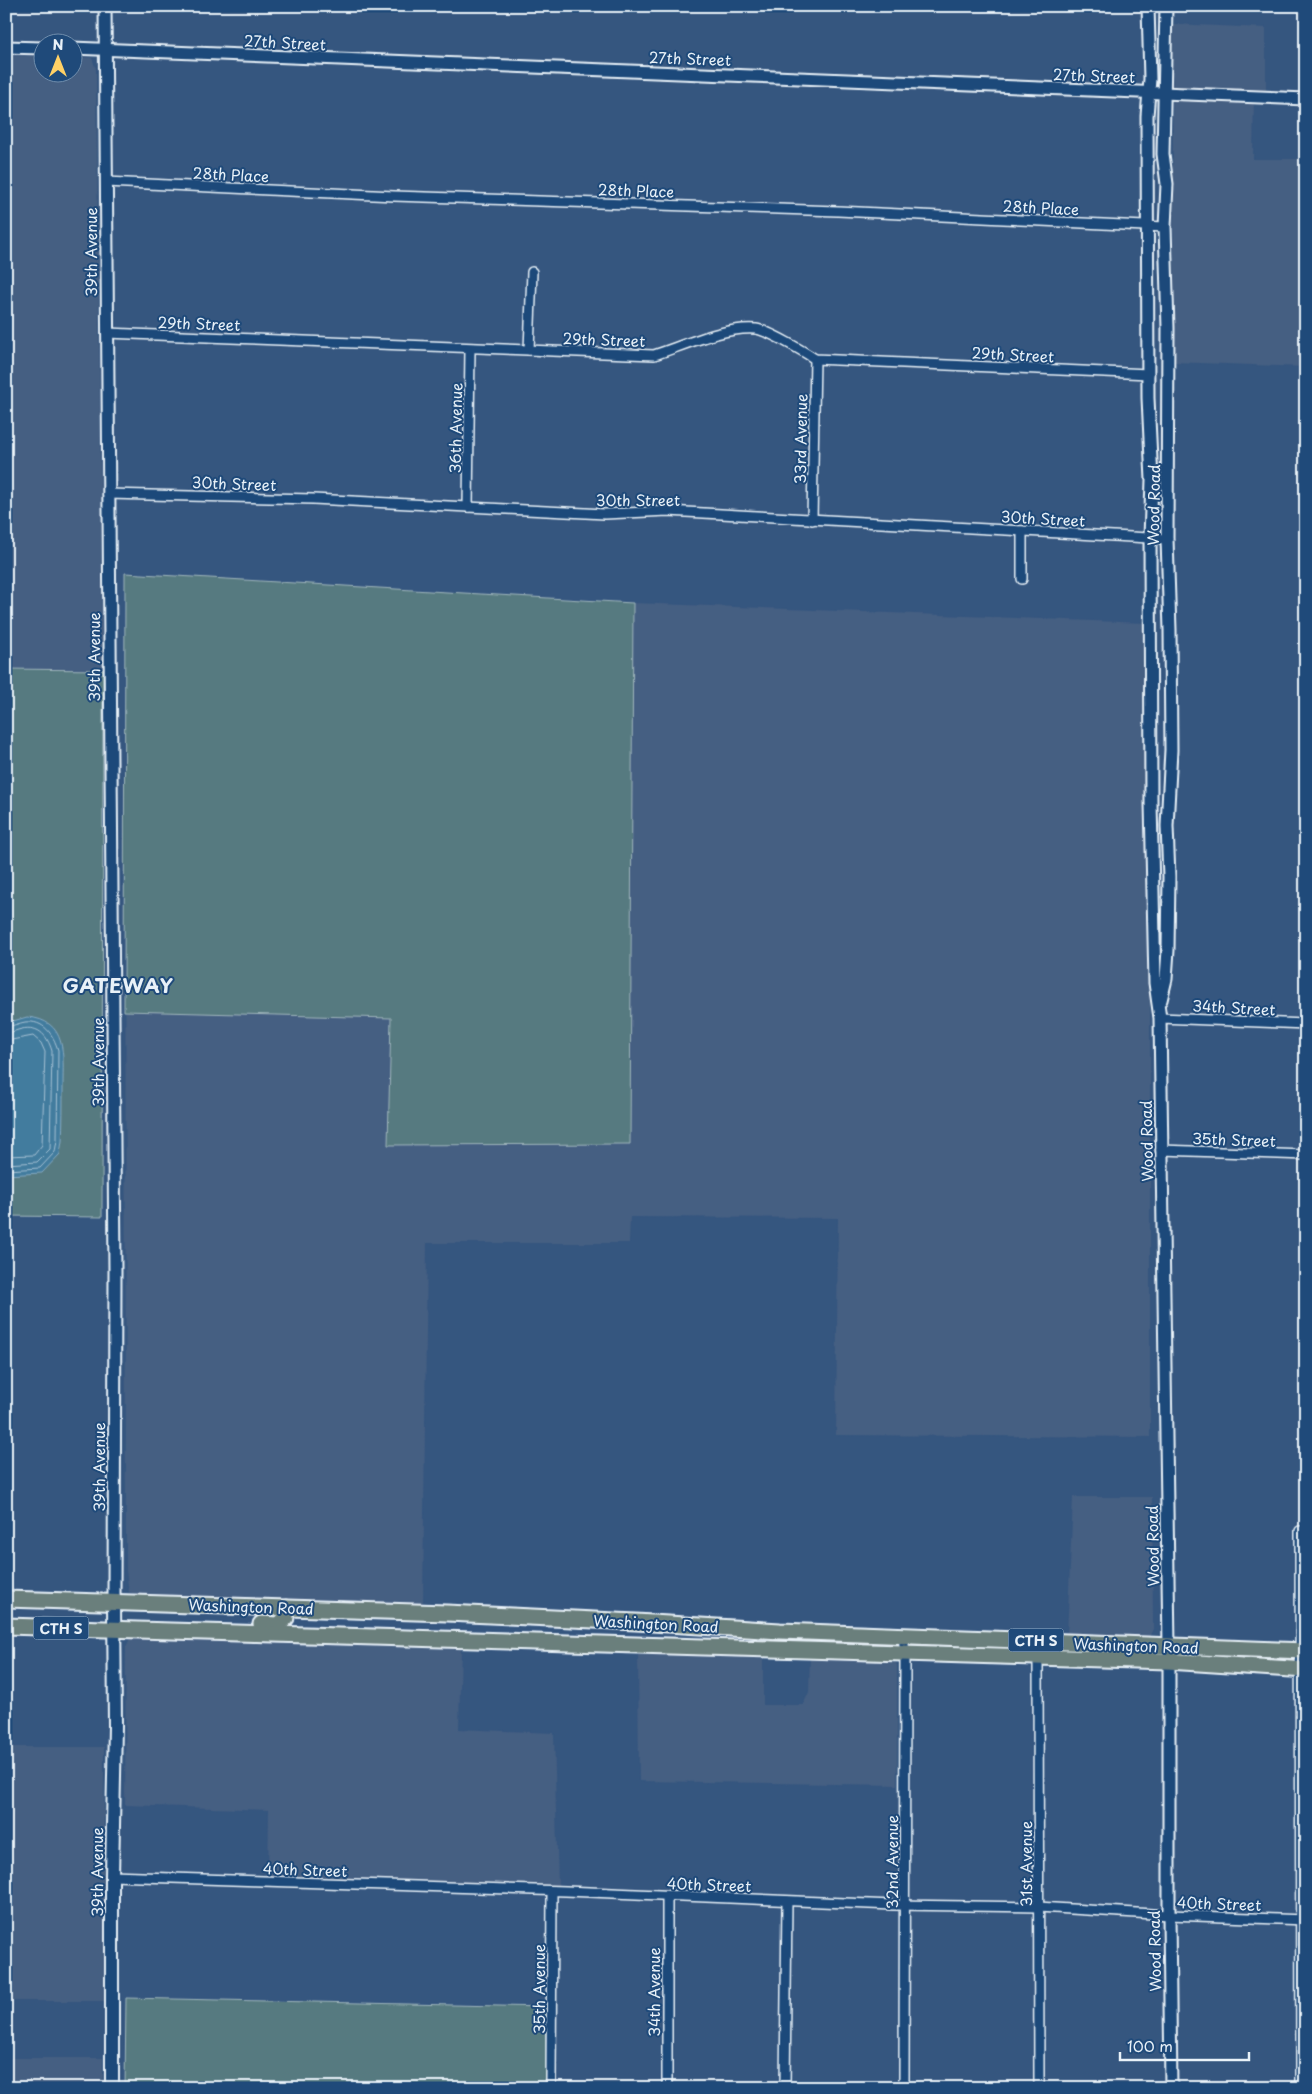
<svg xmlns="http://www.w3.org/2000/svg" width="1312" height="2094" font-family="'Playpen Sans',sans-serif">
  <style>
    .built { fill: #455e82 }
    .green { fill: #577a80; stroke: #a0b6bc }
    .water { fill: #437b9e; stroke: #85aac2 }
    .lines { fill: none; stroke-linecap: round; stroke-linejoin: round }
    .shore { stroke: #a6c2d4; stroke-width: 1 }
    .minor-casing { stroke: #e8f1f8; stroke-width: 12 }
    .tertiary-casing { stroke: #e8f1f8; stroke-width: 15 }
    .secondary-casing { stroke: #e8f1f8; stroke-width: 16 }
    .primary-casing { stroke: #e8f1f8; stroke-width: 19 }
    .minor { stroke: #1f4a7a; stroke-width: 9 }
    .tertiary { stroke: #1f4a7a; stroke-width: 11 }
    .secondary { stroke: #1f4a7a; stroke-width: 12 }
    .primary { stroke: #6b7f7c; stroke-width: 15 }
    .labels { text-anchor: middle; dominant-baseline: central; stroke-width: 4; stroke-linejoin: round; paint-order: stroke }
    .shield { fill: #1f4a7a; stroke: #acbfd2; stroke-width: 1 }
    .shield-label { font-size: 14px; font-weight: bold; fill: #e8f1f8 }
    .street-label { font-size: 15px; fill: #e8f1f8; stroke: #1f4a7a }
    .district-label { font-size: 20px; font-weight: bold; letter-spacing: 1px; fill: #e8f1f8; stroke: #1f4a7a }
  </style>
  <rect width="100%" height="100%" fill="#35567f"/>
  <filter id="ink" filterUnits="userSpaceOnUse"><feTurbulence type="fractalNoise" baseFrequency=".02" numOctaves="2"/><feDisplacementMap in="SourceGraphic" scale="10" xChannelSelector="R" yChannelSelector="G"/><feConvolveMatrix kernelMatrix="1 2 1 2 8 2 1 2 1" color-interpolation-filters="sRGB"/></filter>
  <g filter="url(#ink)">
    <g class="built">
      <polygon points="1172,24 1266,28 1266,91 1254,91 1253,159 1306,159 1306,367 1174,362"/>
      <polygon points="6,55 42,56 42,72 72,72 73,56 92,58 96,69 103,670 6,669"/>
      <polygon points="125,573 633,603 1145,623 1146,867 1150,964 1150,1437 836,1435 838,1218 630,1217 629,1243 427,1243 423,1606 140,1596 129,1592 126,1571"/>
      <polygon points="1073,1497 1152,1497 1153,1616 1153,1629 1149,1637 1144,1638 1067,1635"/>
      <polygon points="131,1636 461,1647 459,1729 554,1733 558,1886 268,1876 269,1810 125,1805 126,1647"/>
      <polygon points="763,1654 763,1705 803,1705 809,1692 810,1654 892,1658 897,1665 897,1785 639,1781 638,1655"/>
      <rect x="6" y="1747" width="98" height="254"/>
      <rect x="6" y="2058" width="97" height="30"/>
    </g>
    <g class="green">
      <polygon points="125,573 633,603 630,1144 388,1145 391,1018 124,1011"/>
      <polygon points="6,669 103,670 102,1217 6,1216"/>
      <polygon points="126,1998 546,2007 546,2088 125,2088"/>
    </g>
    <path class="water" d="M27,1017c41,3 36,38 36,69 0,18 0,37 -1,55l-2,13 -18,19 -36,2v-152z"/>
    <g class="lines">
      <g class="shore">
        <path d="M6,1027c7,-1 13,-4 19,-5 19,-2 28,12 33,28l-1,90 -2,12 -15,16 -34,2"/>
        <path d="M6,1033c5,0 8,-2 12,-3 19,-6 29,4 34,21l-2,98 -13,13 -31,2"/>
        <polyline points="6,1041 33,1036 41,1043 45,1052 42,1145 34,1155 6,1156"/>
      </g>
      <defs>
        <g id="minor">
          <polyline points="106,182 394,196 838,211 1165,227"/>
          <path d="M107,333l547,22c28,-9 72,-29 102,-26 13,2 47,22 59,30l334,15"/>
          <polyline points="529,350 532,272"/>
          <polyline points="108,494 313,499 605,514 668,511 1167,539"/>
          <polyline points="468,507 470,349"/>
          <polyline points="812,520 815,359"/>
          <polyline points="1022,579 1022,531"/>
          <polyline points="1160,1018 1306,1024"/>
          <polyline points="1161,1150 1306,1155"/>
          <polyline points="1300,1531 1301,2088"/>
          <polyline points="903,1636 905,1653 904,2088"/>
          <polyline points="1038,1653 1039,2088"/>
          <polyline points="112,1876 566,1891 893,1905 1038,1907 1169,1915 1306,1920"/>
          <polyline points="667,1896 667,2088"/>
          <polyline points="551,2088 552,1891"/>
          <polyline points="785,2088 787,1901"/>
        </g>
        <g id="tertiary">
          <polyline points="105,6 115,1271 114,1602"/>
          <polyline points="1148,6 1150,79 1147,116 1148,398 1152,480 1150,538 1151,803 1155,983 1160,1018 1169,1647 1169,1915 1171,2088"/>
          <polyline points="6,47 42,48"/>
          <polyline points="72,48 1306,99"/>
          <polyline points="1161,1000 1166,979 1168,950 1169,877 1167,826 1171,750 1170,630 1167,539 1168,328 1165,227 1167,184 1163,154 1166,6"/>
        </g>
        <polyline id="secondary" points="112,2088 112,1876 115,1726 114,1602"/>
        <g id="primary">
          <polyline points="6,1599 447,1613 636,1622 780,1631 1306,1651"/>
          <polyline points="261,1624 279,1625 286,1618 286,1608"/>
          <polyline points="6,1626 1168,1661 1306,1670"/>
        </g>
      </defs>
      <use href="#minor" class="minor-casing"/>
      <use href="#tertiary" class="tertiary-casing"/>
      <use href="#secondary" class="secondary-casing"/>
      <use href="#primary" class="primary-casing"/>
      <use href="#minor" class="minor"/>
      <use href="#tertiary" class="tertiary"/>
      <use href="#secondary" class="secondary"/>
      <use href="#primary" class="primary"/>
    </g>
  </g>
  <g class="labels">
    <g class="shield">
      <rect x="33.5" y="1616.5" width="55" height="23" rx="4"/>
      <rect x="1008.5" y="1628.5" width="55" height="23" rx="4"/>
    </g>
    <g class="shield-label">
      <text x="61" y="1628">CTH S</text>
      <text x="1036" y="1640">CTH S</text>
    </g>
    <g class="street-label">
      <text transform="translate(285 42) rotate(3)">27th Street</text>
      <text transform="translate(690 58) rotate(2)">27th Street</text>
      <text transform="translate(1094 75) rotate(2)">27th Street</text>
      <text transform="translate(231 174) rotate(3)">28th Place</text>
      <text transform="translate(636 190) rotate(2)">28th Place</text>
      <text transform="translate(1041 207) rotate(3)">28th Place</text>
      <text transform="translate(90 252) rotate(-90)">39th Avenue</text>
      <text transform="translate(199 323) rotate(2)">29th Street</text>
      <text transform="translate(604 339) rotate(2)">29th Street</text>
      <text transform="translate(1013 354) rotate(3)">29th Street</text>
      <text transform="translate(455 428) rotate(-89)">36th Avenue</text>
      <text transform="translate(800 439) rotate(-89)">33rd Avenue</text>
      <text transform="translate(234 483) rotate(2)">30th Street</text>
      <text x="638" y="499">30th Street</text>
      <text transform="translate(1153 505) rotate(-89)">Wood Road</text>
      <text transform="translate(1043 518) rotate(3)">30th Street</text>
      <text transform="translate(93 657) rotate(-90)">39th Avenue</text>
      <text transform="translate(1234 1007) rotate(3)">34th Street</text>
      <text transform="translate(97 1062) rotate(-90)">39th Avenue</text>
      <text transform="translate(1234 1139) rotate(2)">35th Street</text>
      <text transform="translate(1146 1141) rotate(-91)">Wood Road</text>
      <text transform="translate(98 1467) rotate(-90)">39th Avenue</text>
      <text transform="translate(1152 1546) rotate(-91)">Wood Road</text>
      <text transform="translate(251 1606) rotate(2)">Washington Road</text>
      <text transform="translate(656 1623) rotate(3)">Washington Road</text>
      <text transform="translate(1136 1645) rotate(2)">Washington Road</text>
      <text transform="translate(891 1862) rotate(-90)">32nd Avenue</text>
      <text transform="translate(1025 1864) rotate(-90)">31st Avenue</text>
      <text transform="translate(305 1869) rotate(2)">40th Street</text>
      <text transform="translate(96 1872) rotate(-90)">39th Avenue</text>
      <text transform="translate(709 1884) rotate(2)">40th Street</text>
      <text transform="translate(1219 1903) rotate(2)">40th Street</text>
      <text transform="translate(1154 1951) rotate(-91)">Wood Road</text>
      <text transform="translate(538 1989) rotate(-90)">35th Avenue</text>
      <text transform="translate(653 1992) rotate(-90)">34th Avenue</text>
    </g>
    <g class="district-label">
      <text x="118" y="985">GATEWAY</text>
    </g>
  </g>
  <rect width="1312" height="2094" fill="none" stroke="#1f4a7a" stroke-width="25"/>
  <rect x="12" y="12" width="1287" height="2069" fill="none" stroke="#e8f1f8" stroke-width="2" filter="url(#ink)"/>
  <g transform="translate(58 58)"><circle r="24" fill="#1f4a7a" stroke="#6f8dac"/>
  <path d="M0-4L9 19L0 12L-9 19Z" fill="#ffd166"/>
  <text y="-8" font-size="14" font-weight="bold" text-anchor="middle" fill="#e8f1f8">N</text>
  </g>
  <path d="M1120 2052v8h129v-8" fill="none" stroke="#e8f1f8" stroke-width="2.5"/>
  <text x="1127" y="2052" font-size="15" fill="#e8f1f8" stroke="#1f4a7a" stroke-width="4" paint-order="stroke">100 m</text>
</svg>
